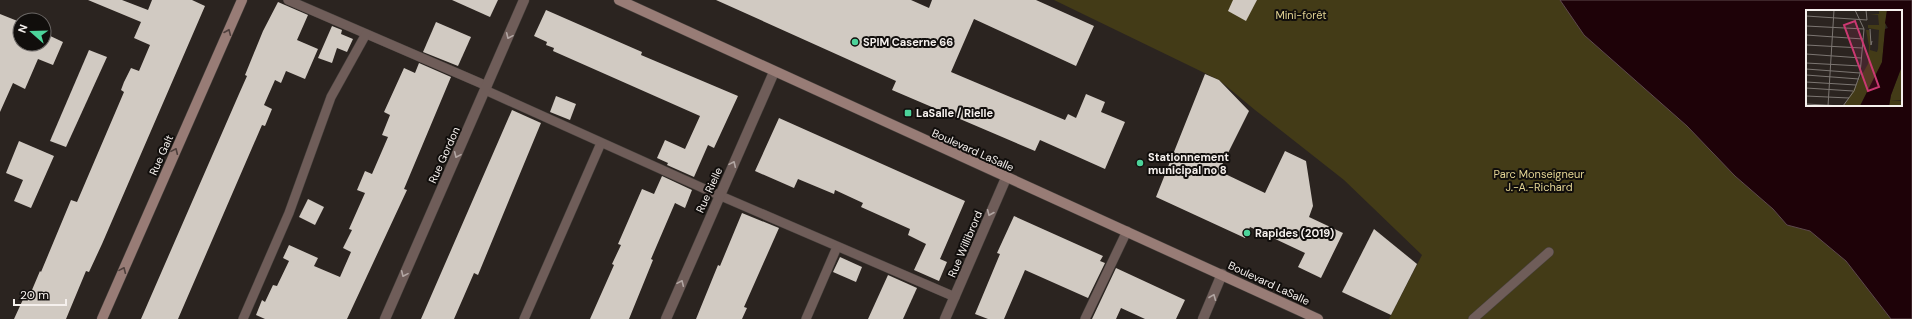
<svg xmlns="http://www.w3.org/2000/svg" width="1912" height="319" font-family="'DM Sans',sans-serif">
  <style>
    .green { fill: #433b17 }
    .water { fill: #1e0208; stroke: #5e494d; fill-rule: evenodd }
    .building { fill: #d1cac2 }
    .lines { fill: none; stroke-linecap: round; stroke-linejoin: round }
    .service-casing { stroke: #47413d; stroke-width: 10 }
    .minor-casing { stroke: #47413d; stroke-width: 11 }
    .secondary-casing { stroke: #47413d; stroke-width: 11 }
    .service { stroke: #6f5d59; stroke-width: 9 }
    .minor { stroke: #6f5d59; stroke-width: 10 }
    .secondary { stroke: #987c76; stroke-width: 10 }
    .oneway { stroke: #4e3f3c }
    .oneway2 { stroke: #b2a6a3 }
    .poi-dot { fill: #4cd39a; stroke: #110e0c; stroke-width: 1.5 }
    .labels { text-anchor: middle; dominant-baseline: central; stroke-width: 4; stroke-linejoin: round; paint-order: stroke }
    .park-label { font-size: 11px; fill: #e2d393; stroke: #110e0c }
    .poi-label { font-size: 11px; font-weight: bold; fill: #f5f0ed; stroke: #110e0c; text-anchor: start }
    .street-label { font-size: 11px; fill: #f5f0ed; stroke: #110e0c }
    .inset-road { fill: none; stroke: #7c7672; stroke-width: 1 }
    .view { fill: #ca3871; fill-opacity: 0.15; stroke: #ca3871; stroke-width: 2 }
    .inset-edge { fill: none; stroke: #f5f0ed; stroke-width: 2 }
  </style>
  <rect width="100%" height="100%" fill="#2b2420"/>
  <polygon class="green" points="1054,0 1560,0 1584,35 1687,126 1735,176 1773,209 1787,225 1810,231 1846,261 1891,319 1389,319 1422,255 1344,180 1255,110 1219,80"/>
  <path class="water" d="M1560,0h352v319h-21l-45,-58 -36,-30 -23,-6 -14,-16 -38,-33 -48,-50 -103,-91zM1807,11h94v94h-94z"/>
  <g class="building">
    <polygon points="88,0 122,0 148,10 152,0 192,0 205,6 102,244 89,272 86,271 66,319 14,319 25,295 29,297 40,271 41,272 71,200 77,202 124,92 121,90 124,82 131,68 139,71 150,45 134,38 141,22"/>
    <polygon points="452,0 498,0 490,17"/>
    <polygon points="716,0 911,0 929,8 932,0 1036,0 1094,26 1076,66 974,19 951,72 1065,120 1068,114 1076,118 1086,94 1105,102 1101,112 1125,122 1105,169 1040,140 1035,151 892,90 896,81"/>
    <polygon points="1233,0 1257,0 1246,21 1228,11"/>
    <polygon points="278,2 308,15 297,40 318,49 305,79 286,71 281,83 275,80 264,105 272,109 265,126 262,125 178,319 141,319 239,94 247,76 245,75 263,31"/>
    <polygon points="546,10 642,52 641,55 738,96 714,148 708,145 694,177 667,165 668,163 657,158 665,140 685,149 700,116 553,51 554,48 546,45 547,42 534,36"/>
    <polygon points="0,14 20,22 20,44 44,44 44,33 63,42 53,65 38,59 25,89 13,83 0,112"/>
    <polygon points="436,22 471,37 458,66 423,52"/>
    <polygon points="332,26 342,30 341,34 353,39 347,52 337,48 332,63 318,58"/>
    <polygon points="89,50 107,57 66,147 50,141"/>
    <polygon points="419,63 451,77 404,189 407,190 347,319 265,319 256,315 262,300 265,302 273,285 277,286 289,261 283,258 289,245 318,258 314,266 340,277 351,252 343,248 352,230 349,229 365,193 357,190 365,171 372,174 388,137 382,135 390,115 384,112 404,68 415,73"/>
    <polygon points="1205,74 1219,80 1249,111 1219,171 1265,193 1285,151 1306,161 1313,206 1309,217 1343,233 1321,278 1298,267 1305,253 1250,227 1245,238 1156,197"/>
    <polygon points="556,96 576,104 570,120 550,112"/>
    <polygon points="512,110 541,123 490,246 478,275 474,273 454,319 421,319"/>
    <polygon points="779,118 965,201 940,259 947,262 939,281 914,270 926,244 908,235 910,229 861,207 863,203 835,190 834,194 798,179 794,188 755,171"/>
    <polygon points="19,141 54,156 31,208 14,201 23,180 6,173"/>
    <polygon points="662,176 692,190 685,208 675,203 651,259 653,260 629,319 590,319 614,265 612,264 621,245 618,244 642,189 654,194"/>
    <polygon points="308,199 324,207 315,225 299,217"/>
    <polygon points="742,213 779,228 744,307 747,308 742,319 696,319 718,265 720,266"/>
    <polygon points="1014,216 1103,256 1100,261 1105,263 1088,298 1025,270 1004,319 988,319 975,314 1000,254 997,253"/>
    <polygon points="1374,229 1417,264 1391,315 1342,292"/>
    <polygon points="840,257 862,267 856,282 833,272"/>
    <polygon points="1116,268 1185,300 1176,319 1145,319 1121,308 1116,319 1092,319"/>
    <polygon points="888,275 917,288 903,319 868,319"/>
  </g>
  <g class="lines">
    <defs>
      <g id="service">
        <polyline points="288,0 487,86"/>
        <polyline points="485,90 707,190 955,297"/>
        <polyline points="243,319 289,213 331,97 366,34"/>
        <polyline points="524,319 601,143"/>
        <polyline points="806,319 837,247"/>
        <polyline points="1085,319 1127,231"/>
        <polyline points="1473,319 1549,252"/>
      </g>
      <g id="minor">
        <polyline points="385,319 524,0"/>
        <polyline points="666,319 774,72"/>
        <polyline points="945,319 1006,178"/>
        <polyline points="1203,319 1222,274"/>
      </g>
      <g id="secondary">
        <path d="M619,0c232,108 467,211 699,319"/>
        <polyline points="102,319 242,0"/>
      </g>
    </defs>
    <use href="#service" class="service-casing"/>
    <use href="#minor" class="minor-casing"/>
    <use href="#secondary" class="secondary-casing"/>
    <use href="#service" class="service"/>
    <use href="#minor" class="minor"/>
    <use href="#secondary" class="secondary"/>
  </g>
  <defs><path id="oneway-chevron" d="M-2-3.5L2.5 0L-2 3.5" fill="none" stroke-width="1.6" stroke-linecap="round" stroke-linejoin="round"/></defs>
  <g class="oneway">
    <use href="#oneway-chevron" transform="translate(228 32) rotate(-67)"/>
    <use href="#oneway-chevron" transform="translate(175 151) rotate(-66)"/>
    <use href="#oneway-chevron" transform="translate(123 270) rotate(-66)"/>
  </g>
  <g class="oneway2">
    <use href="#oneway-chevron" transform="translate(509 36) rotate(114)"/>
    <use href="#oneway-chevron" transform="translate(457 155) rotate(114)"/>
    <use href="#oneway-chevron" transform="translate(733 164) rotate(-66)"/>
    <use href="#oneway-chevron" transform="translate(990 213) rotate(113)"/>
    <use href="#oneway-chevron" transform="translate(404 274) rotate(114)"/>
    <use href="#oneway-chevron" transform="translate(681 283) rotate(-66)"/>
    <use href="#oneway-chevron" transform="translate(1213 297) rotate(-68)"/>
  </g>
  <g class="poi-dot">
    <circle cx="855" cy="42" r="4"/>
    <rect x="904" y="109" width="8" height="8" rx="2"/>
    <circle cx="1140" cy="163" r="4"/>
    <circle cx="1247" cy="233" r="4"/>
  </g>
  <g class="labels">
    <g class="park-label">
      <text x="1301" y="15">Mini-forêt</text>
      <text x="1539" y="174">Parc Monseigneur<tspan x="1539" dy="13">J.-A.-Richard</tspan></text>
    </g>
    <g class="poi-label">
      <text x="863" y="42">SPIM Caserne 66</text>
      <text x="916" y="113">LaSalle / Rielle</text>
      <text x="1148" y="157">Stationnement<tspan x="1148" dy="13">municipal no 8</tspan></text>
      <text x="1255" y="233">Rapides (2019)</text>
    </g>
    <g class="street-label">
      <text transform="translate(973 150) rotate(24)">Boulevard LaSalle</text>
      <text transform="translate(161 155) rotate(-66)">Rue Galt</text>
      <text transform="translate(444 155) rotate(-66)">Rue Gordon</text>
      <text transform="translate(709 190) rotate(-66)">Rue Rielle</text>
      <text transform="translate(965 244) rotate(-67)">Rue Willibrord</text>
      <text transform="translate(1269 283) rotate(25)">Boulevard LaSalle</text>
    </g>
  </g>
  <g transform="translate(1806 10)">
    <rect width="96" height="96" fill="#2b2420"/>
    <path d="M73,0h8l-5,53 -22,43h-16l24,-42 1,-18 -3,-16h3l2,8 -1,12 7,2 1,-3 1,-19 -11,-2v-3h11l-1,-10 -8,-1h9zM96,56v34l-11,1h11v5h-13l2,-11z" fill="#433b17"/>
    <path d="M81,0h15v56l-11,29 -2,11h-29l22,-44 3,-33 3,-1 -3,-5z" fill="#1e0208"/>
    <path class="inset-road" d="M0,6l61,4 -1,-10M0,16l58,3M64,19l1,16 1,-4M0,25l57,4M0,35l56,3M0,44l55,4M0,53l55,3M0,59l54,4M0,65l53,4M0,72l50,3M0,78l47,3M0,86l43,2M0,94l36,2M22,96l6,-96M37,96l11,-15 6,-17 4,-45 -9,-19"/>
    <path class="view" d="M49,11l24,66 -11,4 -24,-66z"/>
    <rect width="96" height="96" class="inset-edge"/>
  </g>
  <g transform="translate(32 32) rotate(290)"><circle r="19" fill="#110e0c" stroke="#6c6866"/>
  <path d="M0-3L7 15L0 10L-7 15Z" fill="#4cd39a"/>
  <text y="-6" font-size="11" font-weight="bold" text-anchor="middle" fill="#f5f0ed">N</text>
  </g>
  <path d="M14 299v6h52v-6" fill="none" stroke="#f5f0ed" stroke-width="2"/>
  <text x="20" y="299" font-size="12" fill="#f5f0ed" stroke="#110e0c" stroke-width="3" paint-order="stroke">20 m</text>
</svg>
